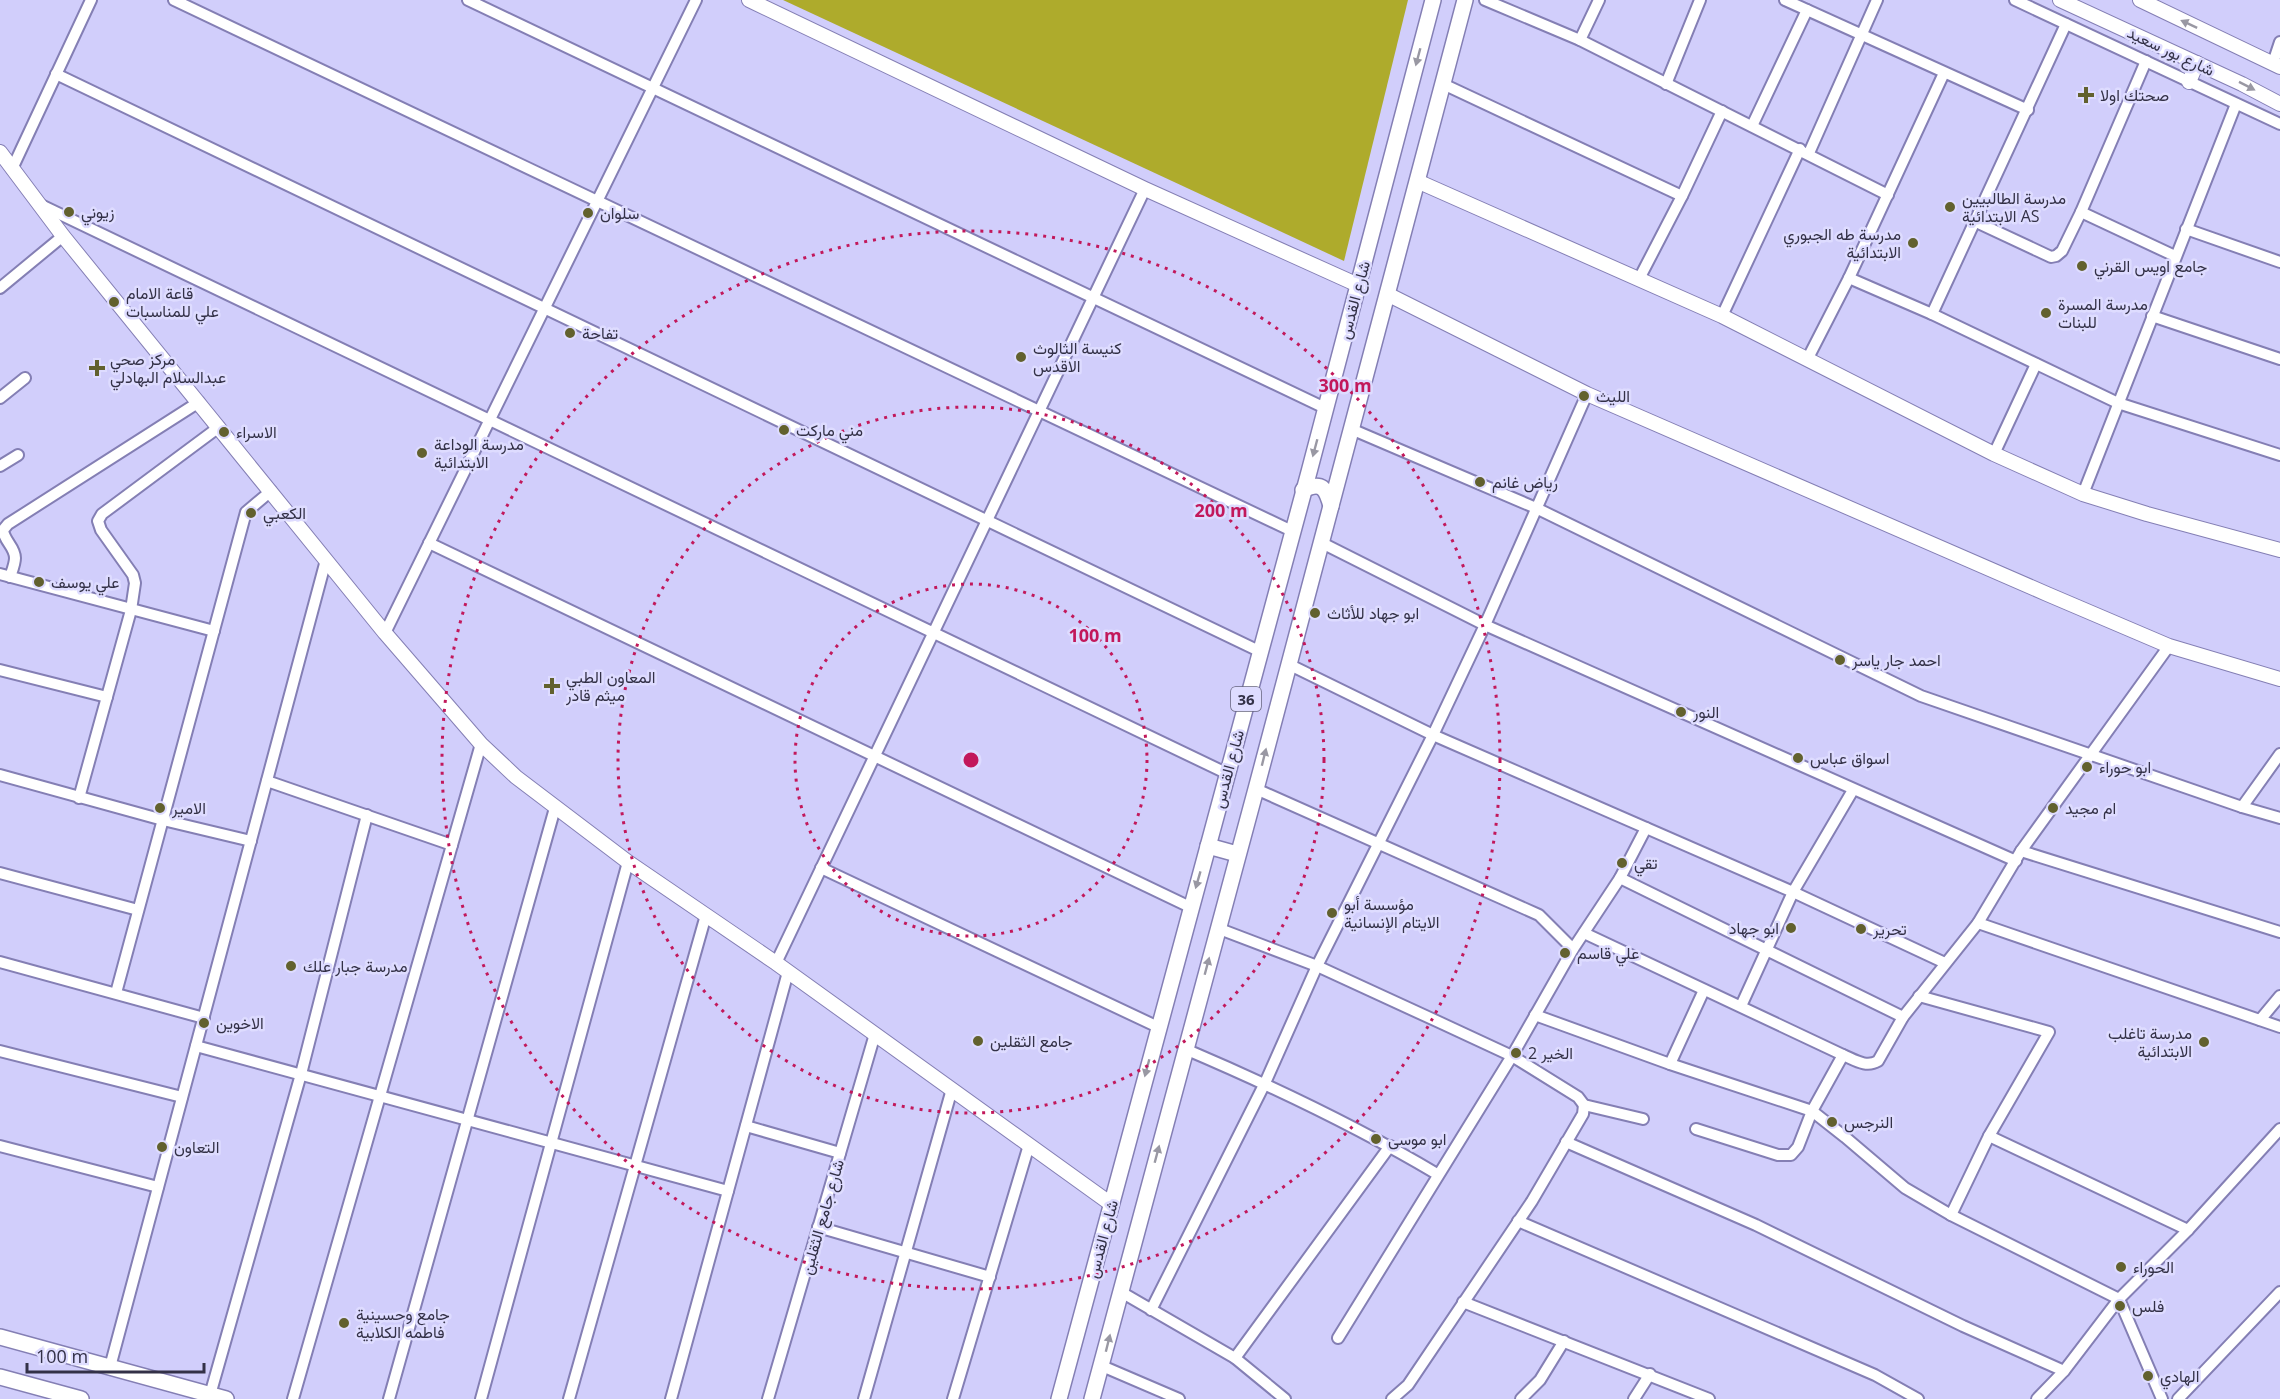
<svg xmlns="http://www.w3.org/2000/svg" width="2280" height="1399" font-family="'Open Sans',Vazirmatn,sans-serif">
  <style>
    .green { fill: #aeab2c }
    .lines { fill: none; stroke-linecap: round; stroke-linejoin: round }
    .street-casing { stroke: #847fb4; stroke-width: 14 }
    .secondary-casing { stroke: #847fb4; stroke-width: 16 }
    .primary-casing { stroke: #847fb4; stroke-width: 18 }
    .street { stroke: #fff; stroke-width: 10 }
    .secondary { stroke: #fff; stroke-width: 14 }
    .primary { stroke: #fff; stroke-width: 15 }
    .oneway { fill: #9998a3 }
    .ring { fill: none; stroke: #c2185b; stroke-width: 3; stroke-dasharray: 3 6 }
    .poi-dot { fill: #62612e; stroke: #dedcff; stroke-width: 2 }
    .labels { text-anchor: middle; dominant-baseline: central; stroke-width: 5; stroke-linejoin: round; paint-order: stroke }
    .shield { fill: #dedcff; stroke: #66647e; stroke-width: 1.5 }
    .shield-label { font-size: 15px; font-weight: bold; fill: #333147 }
    .street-label { font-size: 16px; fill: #333147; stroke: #dedcff }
    .poi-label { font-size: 16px; fill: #333147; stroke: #dedcff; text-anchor: start }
    .centre { fill: #c2185b; stroke: #dedcff; stroke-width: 3 }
    .ring-label { font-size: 18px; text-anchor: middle; font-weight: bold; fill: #c2185b; stroke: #dedcff; stroke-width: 5; stroke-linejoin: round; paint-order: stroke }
  </style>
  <rect width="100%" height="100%" fill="#d1cefb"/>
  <polygon class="green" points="783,0 1408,0 1344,261"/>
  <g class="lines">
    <defs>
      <g id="street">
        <polyline points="174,0 1292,531"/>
        <polyline points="468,0 1325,408"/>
        <polyline points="1485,0 1580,40 1888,195"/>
        <polyline points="1785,0 2028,110"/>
        <polyline points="2015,0 2280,124"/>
        <polyline points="1580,40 1599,0"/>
        <polyline points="2273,63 2280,42"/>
        <polyline points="56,74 1259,651"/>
        <polyline points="1443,84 1682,196"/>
        <polyline points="1666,84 1700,0"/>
        <polyline points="1752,126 1807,10"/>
        <polyline points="1809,153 1877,0"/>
        <polyline points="12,169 91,0"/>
        <polyline points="41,205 1226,773"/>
        <polyline points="2081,212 2175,256"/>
        <polyline points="1974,221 2051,257 2056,256 2062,251 2081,212 2146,61"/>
        <polyline points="2186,229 2280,262"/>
        <polyline points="1849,278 1932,314 2118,403 2280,455"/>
        <polyline points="1639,279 1682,196 1722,111"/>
        <polyline points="0,288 63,236"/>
        <polyline points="1932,314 2066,24"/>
        <polyline points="1722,316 1800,149"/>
        <polyline points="2152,316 2280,359"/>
        <polyline points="1808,358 1849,278 1944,73"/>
        <polyline points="0,398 25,378"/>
        <polyline points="1351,429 1536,508 1921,696 2242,807 2280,818"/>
        <polyline points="1994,454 2036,364"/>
        <polyline points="0,466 18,455"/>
        <polyline points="2083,494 2236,104"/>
        <polyline points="1320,542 1485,625 2016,861"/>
        <polyline points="429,543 1190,907"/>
        <polyline points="0,574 214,631"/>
        <path d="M10,577c2,-6 5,-13 5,-19 0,-11 -11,-17 -12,-28l5,-6 191,-122"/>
        <polyline points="385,633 696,0"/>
        <polyline points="1288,664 1433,735 1793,892 1945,963"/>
        <polyline points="0,670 107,697"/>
        <polyline points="0,775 163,820 251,841"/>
        <polyline points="267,781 452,845"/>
        <polyline points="1256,789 1539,915 1573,949"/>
        <polyline points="79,798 131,610 135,583 133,575 101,530 98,521 102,514 219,427"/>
        <polyline points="2242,807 2280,754"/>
        <polyline points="2021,851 2280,932"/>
        <polyline points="821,868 1158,1027"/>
        <polyline points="0,873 138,910"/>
        <polyline points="1620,878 1903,1017"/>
        <polyline points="1978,923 2280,1027"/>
        <polyline points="1217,928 1317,966 1441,1023 1512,1056 1578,1097 1584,1105 1643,1119"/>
        <path d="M1584,933l259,122c12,5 23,13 35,6l25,-44 75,-94 43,-72 148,-205"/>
        <polyline points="0,962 204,1018"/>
        <polyline points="776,963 1145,189"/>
        <polyline points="116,993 246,512 271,491"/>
        <polyline points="1919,996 2049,1032 1989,1136 1951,1215"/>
        <polyline points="1741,1006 1793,892 1853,790"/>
        <polyline points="1535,1015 1670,1064 1812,1111 1845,1137 1905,1188 1951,1215 2119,1299 2162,1399"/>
        <polyline points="2260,1020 2280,996"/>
        <polyline points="196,1046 728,1191"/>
        <path d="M1185,1049c87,37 171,77 252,125"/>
        <polyline points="0,1051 182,1097"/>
        <polyline points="1670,1064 1704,990"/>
        <polyline points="746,1126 840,1153"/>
        <polyline points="1696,1129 1778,1155 1791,1155 1798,1147 1812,1111 1843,1055"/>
        <polyline points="1989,1136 2188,1230"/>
        <polyline points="1566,1142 1756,1225 1963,1326 2064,1371"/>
        <polyline points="0,1146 158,1187"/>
        <polyline points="1518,1221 1875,1375 1918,1399"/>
        <polyline points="818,1227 990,1277"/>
        <polyline points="1121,1292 1235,1358 1285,1399"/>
        <polyline points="1463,1302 1709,1399"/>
        <polyline points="1151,1310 1265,1083 1317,966 1433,735 1485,625 1587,394"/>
        <polyline points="1338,1338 1512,1056 1573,949 1620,878 1646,828"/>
        <polyline points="1235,1358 1390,1146"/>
        <polyline points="1102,1366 1179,1399"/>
        <polyline points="110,1367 326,560"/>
        <polyline points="210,1395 301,1074 367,815"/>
        <polyline points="293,1399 481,744"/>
        <polyline points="389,1399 555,808"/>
        <polyline points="481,1399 628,862"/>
        <polyline points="569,1399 706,915"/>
        <polyline points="671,1399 788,972"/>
        <polyline points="768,1399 875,1034"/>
        <polyline points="864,1399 952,1089"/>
        <polyline points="953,1399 1029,1145"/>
        <polyline points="1392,1399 1408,1385 1532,1201 1583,1114 1584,1105"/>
        <polyline points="1521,1399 1540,1380 1564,1341"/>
        <polyline points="1634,1399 1650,1374"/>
        <polyline points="2037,1399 2064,1371 2119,1299 2188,1230 2280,1129"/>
        <polyline points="2178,1399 2280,1292"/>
      </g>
      <g id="secondary">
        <polyline points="749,0 1145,189 1358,285"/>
        <polyline points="2060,0 2242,84 2280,104"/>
        <polyline points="2140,0 2280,67"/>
        <polyline points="2189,82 2197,63"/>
        <polyline points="0,152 63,236 385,633 481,744 516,777 628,862 776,963 1111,1204"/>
        <polyline points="1417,181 1722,316 1994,454 2083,494 2147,514 2280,550"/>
        <polyline points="1387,294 1587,394 2047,594 2169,646 2280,679"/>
      </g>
      <g id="primary">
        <path d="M1303,490c19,-9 23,-2 28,16"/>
        <polyline points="1208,846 1237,854"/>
        <polyline points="0,1337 226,1399"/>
        <polyline points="0,1377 81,1399"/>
        <polyline points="1059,1399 1309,472 1433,0"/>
        <polyline points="1092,1399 1256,789 1465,0"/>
      </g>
    </defs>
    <use href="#street" class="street-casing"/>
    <use href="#secondary" class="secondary-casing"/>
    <use href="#primary" class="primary-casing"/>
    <use href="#street" class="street"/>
    <use href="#secondary" class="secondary"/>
    <use href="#primary" class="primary"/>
  </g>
  <defs><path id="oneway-solid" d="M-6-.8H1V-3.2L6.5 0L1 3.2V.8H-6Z" transform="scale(1.5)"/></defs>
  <g class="oneway">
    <use href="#oneway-solid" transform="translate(2189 24) rotate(-155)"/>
    <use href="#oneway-solid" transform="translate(1418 57) rotate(105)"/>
    <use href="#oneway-solid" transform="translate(2247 86) rotate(27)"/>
    <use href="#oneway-solid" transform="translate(1315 448) rotate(105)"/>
    <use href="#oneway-solid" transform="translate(1264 757) rotate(-76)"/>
    <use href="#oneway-solid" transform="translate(1198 880) rotate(106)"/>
    <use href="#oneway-solid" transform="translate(1207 966) rotate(-75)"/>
    <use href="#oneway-solid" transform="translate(1147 1068) rotate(105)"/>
    <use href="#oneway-solid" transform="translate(1157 1154) rotate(-75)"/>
    <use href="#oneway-solid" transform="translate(1108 1343) rotate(-76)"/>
  </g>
  <g class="ring">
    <circle cx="971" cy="760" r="176"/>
    <circle cx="971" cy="760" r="353"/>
    <circle cx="971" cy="760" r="529"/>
  </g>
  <g class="poi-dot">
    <path d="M2083 86h6v6h6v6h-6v6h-6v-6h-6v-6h6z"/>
    <circle cx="1950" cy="207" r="6"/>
    <circle cx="69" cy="212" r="6"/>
    <circle cx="588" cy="213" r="6"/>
    <circle cx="1913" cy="243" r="6"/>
    <circle cx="2082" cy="266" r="6"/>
    <circle cx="114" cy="302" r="6"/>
    <circle cx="2046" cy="313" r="6"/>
    <circle cx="570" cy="333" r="6"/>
    <circle cx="1021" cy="357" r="6"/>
    <path d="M94 359h6v6h6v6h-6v6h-6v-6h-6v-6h6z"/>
    <circle cx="1584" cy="396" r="6"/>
    <circle cx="784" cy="430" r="6"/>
    <circle cx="224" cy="432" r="6"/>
    <circle cx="422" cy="453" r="6"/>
    <circle cx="1480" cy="482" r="6"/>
    <circle cx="251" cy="513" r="6"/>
    <circle cx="39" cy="582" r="6"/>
    <circle cx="1315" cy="613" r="6"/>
    <circle cx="1840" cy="660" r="6"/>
    <path d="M549 677h6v6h6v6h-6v6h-6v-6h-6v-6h6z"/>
    <circle cx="1681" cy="712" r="6"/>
    <circle cx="1798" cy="758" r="6"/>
    <circle cx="2087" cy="767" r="6"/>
    <circle cx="160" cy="808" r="6"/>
    <circle cx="2053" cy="808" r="6"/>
    <circle cx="1622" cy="863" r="6"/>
    <circle cx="1332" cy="913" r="6"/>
    <circle cx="1791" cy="928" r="6"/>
    <circle cx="1861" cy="929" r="6"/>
    <circle cx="1565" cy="953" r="6"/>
    <circle cx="291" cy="966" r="6"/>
    <circle cx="204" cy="1023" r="6"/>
    <circle cx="978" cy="1041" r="6"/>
    <circle cx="2204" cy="1042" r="6"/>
    <circle cx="1516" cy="1053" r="6"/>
    <circle cx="1832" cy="1122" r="6"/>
    <circle cx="1376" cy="1139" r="6"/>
    <circle cx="162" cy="1147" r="6"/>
    <circle cx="2121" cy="1267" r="6"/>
    <circle cx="2120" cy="1306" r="6"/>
    <circle cx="344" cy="1323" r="6"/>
    <circle cx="2148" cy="1376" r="6"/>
  </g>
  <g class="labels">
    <rect class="shield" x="1231" y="687" width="30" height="24" rx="4.5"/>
    <g class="shield-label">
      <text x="1246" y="699">36</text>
    </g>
    <g class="street-label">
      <text transform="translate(2171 51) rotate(25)">شارع بور سعيد</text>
      <text transform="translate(1354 300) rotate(-75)">شارع القدس</text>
      <text transform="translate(1228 769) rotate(-75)">شارع القدس</text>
      <text transform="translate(822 1217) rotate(-74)">شارع جامع الثقلين</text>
      <text transform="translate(1102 1239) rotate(-75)">شارع القدس</text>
    </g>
    <g class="poi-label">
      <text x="2100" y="95">صحتك اولا</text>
      <text x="1962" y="198">مدرسة الطالبيين<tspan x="1962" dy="18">الابتدائية AS</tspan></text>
      <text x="81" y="212">زيوني</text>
      <text x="600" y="213">سلوان</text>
      <text x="1901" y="234" text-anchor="end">مدرسة طه الجبوري<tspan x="1901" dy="18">الابتدائية</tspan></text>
      <text x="2094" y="266">جامع اويس القرني</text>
      <text x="126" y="293">قاعة الامام<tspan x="126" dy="18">علي للمناسبات</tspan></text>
      <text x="2058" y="304">مدرسة المسرة<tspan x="2058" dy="18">للبنات</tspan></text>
      <text x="582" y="333">تفاحة</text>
      <text x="1033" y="348">كنيسة الثالوث<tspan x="1033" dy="18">الاقدس</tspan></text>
      <text x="110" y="359">مركز صحي<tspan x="110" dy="18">عبدالسلام البهادلي</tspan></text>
      <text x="1596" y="396">الليث</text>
      <text x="796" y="430">مني ماركت</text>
      <text x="236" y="432">الاسراء</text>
      <text x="434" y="444">مدرسة الوداعة<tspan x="434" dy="18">الابتدائية</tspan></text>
      <text x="1492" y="482">رياض غانم</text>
      <text x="263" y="513">الكعبي</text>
      <text x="51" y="582">علي يوسف</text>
      <text x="1327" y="613">ابو جهاد للأثاث</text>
      <text x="1852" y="660">احمد جار ياسر</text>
      <text x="566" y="677">المعاون الطبي<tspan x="566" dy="18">ميثم قادر</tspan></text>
      <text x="1693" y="712">النور</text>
      <text x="1810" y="758">اسواق عباس</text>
      <text x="2099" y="767">ابو حوراء</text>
      <text x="172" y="808">الامير</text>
      <text x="2065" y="808">ام مجيد</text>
      <text x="1634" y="863">تقي</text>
      <text x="1344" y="904">مؤسسة أبو<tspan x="1344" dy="18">الايتام الإنسانية</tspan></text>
      <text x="1779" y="928" text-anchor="end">ابو جهاد</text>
      <text x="1873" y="929">تحرير</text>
      <text x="1577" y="953">علي قاسم</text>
      <text x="303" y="966">مدرسة جبار علك</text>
      <text x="216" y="1023">الاخوين</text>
      <text x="2192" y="1033" text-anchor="end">مدرسة تاغلب<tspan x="2192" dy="18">الابتدائية</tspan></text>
      <text x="990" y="1041">جامع الثقلين</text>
      <text x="1528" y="1053">الخير 2</text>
      <text x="1844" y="1122">النرجس</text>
      <text x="1388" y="1139">ابو موسى</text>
      <text x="174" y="1147">التعاون</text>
      <text x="2133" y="1267">الحوراء</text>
      <text x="2132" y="1306">فلس</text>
      <text x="356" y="1314">جامع وحسينية<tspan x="356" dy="18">فاطمه الكلابية</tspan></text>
      <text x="2160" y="1376">الهادي</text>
    </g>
  </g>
  <circle cx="971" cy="760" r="9" class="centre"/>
  <g class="ring-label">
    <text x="1345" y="392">300 m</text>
    <text x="1221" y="517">200 m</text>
    <text x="1095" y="642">100 m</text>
  </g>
  <path d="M27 1363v9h177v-9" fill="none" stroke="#333147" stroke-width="3"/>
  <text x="36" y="1363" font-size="18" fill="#333147" stroke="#dedcff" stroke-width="4.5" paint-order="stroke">100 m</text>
</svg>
